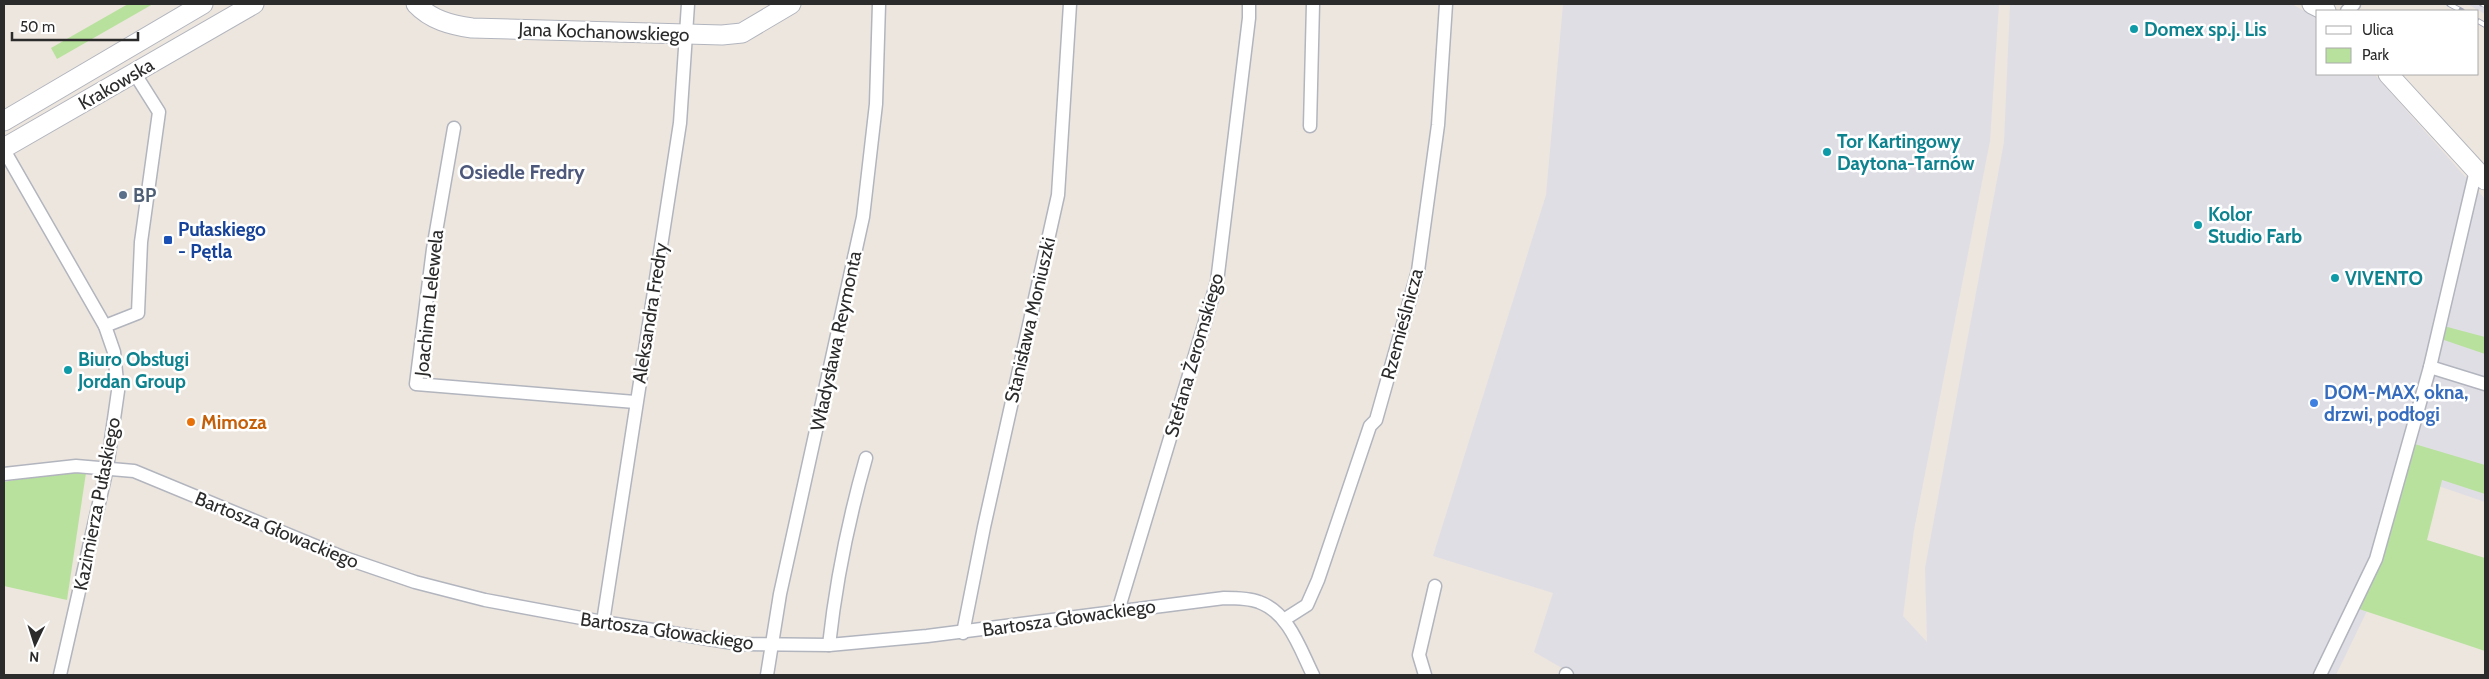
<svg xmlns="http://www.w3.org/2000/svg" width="2489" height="679" font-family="Cabin,sans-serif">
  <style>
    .industrial { fill: #e0dee5 }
    .green { fill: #b8e19d }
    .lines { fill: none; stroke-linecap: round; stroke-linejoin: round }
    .street-casing { stroke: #b2b5be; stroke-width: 15 }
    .secondary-casing { stroke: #b2b5be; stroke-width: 21 }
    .street { stroke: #fff; stroke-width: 12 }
    .secondary { stroke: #fff; stroke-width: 19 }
    .rail-casing { stroke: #a1a5b5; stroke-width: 5.5 }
    .rail { stroke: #fff; stroke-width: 4; stroke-dasharray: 11; stroke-linecap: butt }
    .culture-dot { fill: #0f9aa8; stroke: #fff; stroke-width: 2 }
    .service-dot { fill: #5c6f8a; stroke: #fff; stroke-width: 2 }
    .transit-dot { fill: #1a4fb4; stroke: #fff; stroke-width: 2 }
    .shop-dot { fill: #3f7fe0; stroke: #fff; stroke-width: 2 }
    .food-dot { fill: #e8710a; stroke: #fff; stroke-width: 2 }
    .labels { text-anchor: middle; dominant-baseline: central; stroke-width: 5; stroke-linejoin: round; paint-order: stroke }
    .culture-label { font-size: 19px; font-weight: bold; fill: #0d838f; stroke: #fff; text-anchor: start }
    .street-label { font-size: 19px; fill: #2b2b2b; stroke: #fff }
    .service-label { font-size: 19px; font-weight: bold; fill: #4e5e75; stroke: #fff; text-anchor: start }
    .transit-label { font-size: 19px; font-weight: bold; fill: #164399; stroke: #fff; text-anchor: start }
    .shop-label { font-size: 19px; font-weight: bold; fill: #366cbe; stroke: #fff; text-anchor: start }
    .food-label { font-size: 19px; font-weight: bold; fill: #c56008; stroke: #fff; text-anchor: start }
    .neighbourhood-label { font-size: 20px; font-weight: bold; fill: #4d587b; stroke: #fff }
  </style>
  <rect width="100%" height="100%" fill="#ede6de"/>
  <g class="industrial">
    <polygon points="1563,4 1999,4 1990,141 1914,530 1903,616 1927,642 1925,568 2004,142 2010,4 2292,4 2318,19 2318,74 2374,74 2485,199 2485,502 2412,477 2396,551 2336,675 1574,675 1534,652 1553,593 1433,556 1546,195"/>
    <polygon points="2467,4 2485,4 2485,14"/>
  </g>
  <g class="green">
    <polygon points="128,4 153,4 57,59 51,48"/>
    <polygon points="2440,325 2485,337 2485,354 2444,340 2439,329"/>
    <polygon points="2408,442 2485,465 2485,494 2442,480 2427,540 2485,558 2485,651 2353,607 2376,559"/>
    <polygon points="87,466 67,600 4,586 4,482"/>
  </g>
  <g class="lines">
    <defs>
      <g id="street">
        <polyline points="2347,11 2354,4"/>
        <polyline points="1310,126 1313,4"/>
        <polyline points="454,128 433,249 416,384 635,402"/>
        <polyline points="4,150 105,326 114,352 118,391 107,468 60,675"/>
        <polyline points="105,326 138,313 141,242 159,112 135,74"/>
        <polyline points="2430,367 2485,384"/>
        <path d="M4,474l72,-8 58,5 208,86 73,25 70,18 118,22 137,22 89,1 98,-9 297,-38c11,0 25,0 35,4 30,11 41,47 54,73"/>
        <polyline points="1118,611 1217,282 1249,18 1249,4"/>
        <polyline points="1285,619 1307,605 1318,580 1370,426 1376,420 1418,271 1438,125 1446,4"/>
        <polyline points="603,622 680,123 688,4"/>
        <polyline points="963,633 984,527 1058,195 1070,4"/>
        <path d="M829,645c7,-64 19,-124 37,-187"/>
        <polyline points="1566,674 1567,675"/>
        <polyline points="767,675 780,594 863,217 876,104 879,4"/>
        <polyline points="1425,675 1419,655 1435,586"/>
        <polyline points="2320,675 2376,559 2430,367 2476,170"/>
      </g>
      <g id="secondary">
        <path d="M416,4c15,16 35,21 56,24l250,7 20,-2 49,-29"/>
        <polyline points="2312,4 2326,11"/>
        <polyline points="2388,74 2485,180"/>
        <polyline points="4,121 203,4"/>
        <polyline points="4,148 254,4"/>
      </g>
    </defs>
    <use href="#street" class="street-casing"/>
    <use href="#secondary" class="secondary-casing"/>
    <use href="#street" class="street"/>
    <use href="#secondary" class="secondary"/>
    <defs>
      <g id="rail">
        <polyline points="2449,4 2462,11"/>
        <polyline points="2482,4 2485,5"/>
        <polyline points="2478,21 2485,25"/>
      </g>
    </defs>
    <use href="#rail" class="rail-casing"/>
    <use href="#rail" class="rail"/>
  </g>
  <g class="culture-dot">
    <circle cx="2134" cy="29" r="5"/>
    <circle cx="1827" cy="152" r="5"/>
    <circle cx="2198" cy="225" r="5"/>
    <circle cx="2335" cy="278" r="5"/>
    <circle cx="68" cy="370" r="5"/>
  </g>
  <circle class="service-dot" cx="123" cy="195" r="5"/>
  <rect class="transit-dot" x="163" y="235" width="10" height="10" rx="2.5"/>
  <circle class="shop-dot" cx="2314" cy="403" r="5"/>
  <circle class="food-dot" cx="191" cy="422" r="5"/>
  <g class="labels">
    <g class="culture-label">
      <text x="2144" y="29">Domex sp.j. Lis</text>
      <text x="1837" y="141">Tor Kartingowy<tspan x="1837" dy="22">Daytona-Tarnów</tspan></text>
      <text x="2208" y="214">Kolor<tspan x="2208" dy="22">Studio Farb</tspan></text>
      <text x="2345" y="278">VIVENTO</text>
      <text x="78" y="359">Biuro Obsługi<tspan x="78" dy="22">Jordan Group</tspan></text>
    </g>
    <g class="street-label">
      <text transform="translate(604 32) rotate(2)">Jana Kochanowskiego</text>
      <text transform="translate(116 84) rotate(-30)">Krakowska</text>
      <text transform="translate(429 303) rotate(-84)">Joachima Lelewela</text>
      <text transform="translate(650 313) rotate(-81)">Aleksandra Fredry</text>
      <text transform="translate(1030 320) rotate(-77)">Stanisława Moniuszki</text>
      <text transform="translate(1402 324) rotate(-75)">Rzemieślnicza</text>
      <text transform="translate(836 341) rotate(-78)">Władysława Reymonta</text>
      <text transform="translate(1194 355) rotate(-74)">Stefana Żeromskiego</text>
      <text transform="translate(97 504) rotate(-79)">Kazimierza Pułaskiego</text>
      <text transform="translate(277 530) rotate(22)">Bartosza Głowackiego</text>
      <text transform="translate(1069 618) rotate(-8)">Bartosza Głowackiego</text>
      <text transform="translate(667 631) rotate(8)">Bartosza Głowackiego</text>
    </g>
    <g class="service-label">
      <text x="133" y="195">BP</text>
    </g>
    <g class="transit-label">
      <text x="178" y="229">Pułaskiego<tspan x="178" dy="22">- Pętla</tspan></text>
    </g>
    <g class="shop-label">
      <text x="2324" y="392">DOM-MAX, okna,<tspan x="2324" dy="22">drzwi, podłogi</tspan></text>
    </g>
    <g class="food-label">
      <text x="201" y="422">Mimoza</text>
    </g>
    <g class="neighbourhood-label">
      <text x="522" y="172">Osiedle Fredry</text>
    </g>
  </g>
  <rect width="2489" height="679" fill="none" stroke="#2b2b2b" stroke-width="10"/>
  <rect x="2316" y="10" width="162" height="65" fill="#ffffff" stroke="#aaaaaa"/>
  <rect x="2326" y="26" width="25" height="8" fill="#ffffff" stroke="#aaaaaa"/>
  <text x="2362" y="35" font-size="15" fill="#2b2b2b">Ulica</text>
  <rect x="2326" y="48" width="25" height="15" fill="#b8e19d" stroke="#aaaaaa"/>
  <text x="2362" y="60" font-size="15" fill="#2b2b2b">Park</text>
  <g transform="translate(35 644) rotate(184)" stroke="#ffffff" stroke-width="4" paint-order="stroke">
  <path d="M0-4L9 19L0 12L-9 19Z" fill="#2b2b2b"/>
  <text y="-8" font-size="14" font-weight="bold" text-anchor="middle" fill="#2b2b2b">N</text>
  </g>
  <path d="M12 32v8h126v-8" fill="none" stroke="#2b2b2b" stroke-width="2.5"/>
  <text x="20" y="32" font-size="15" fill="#2b2b2b" stroke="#ffffff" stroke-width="4" paint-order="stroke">50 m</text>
</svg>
